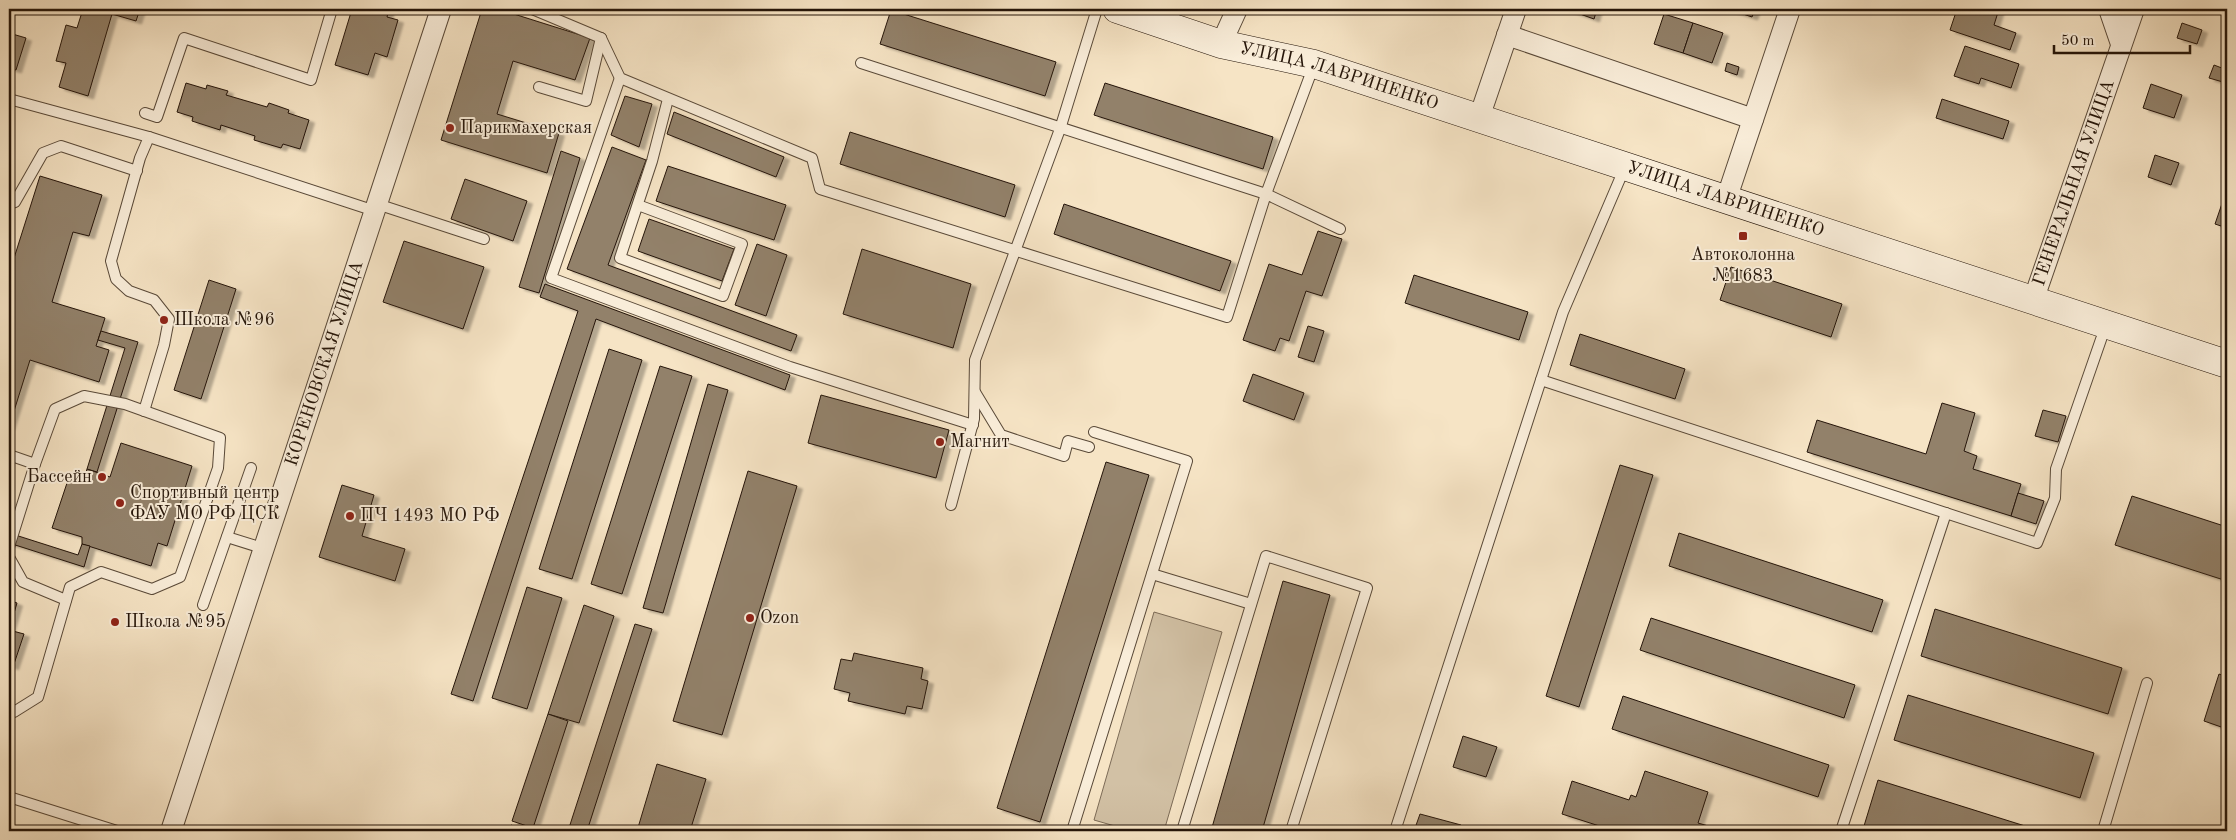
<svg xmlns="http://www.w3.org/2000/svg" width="2236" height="840" font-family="'Old Standard TT',serif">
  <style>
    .green { fill: #d2c1a5; stroke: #7c6b57 }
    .building { fill: #92816b; stroke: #251509; filter: url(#shadow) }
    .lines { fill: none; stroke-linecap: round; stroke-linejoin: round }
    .lane-casing { stroke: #594938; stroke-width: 12 }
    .street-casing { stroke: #594938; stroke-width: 22 }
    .secondary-casing { stroke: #251509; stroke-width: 29 }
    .lane { stroke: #f9edd9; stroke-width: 10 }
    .street { stroke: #f9edd9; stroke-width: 20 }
    .secondary { stroke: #f9edd9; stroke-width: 28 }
    .poi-dot { fill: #8f2418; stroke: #f9edd9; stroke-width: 2 }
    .labels { text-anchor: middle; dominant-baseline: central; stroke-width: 4; stroke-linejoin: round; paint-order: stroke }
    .street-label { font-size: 18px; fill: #251509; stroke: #f9edd9 }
    .poi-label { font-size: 18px; fill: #251509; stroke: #f9edd9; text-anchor: start }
  </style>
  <defs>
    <filter id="shadow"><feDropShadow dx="5.5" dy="3" stdDeviation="1" flood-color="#0004"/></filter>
  </defs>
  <rect width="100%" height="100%" fill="#f6e4c5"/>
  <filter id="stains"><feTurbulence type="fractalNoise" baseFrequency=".004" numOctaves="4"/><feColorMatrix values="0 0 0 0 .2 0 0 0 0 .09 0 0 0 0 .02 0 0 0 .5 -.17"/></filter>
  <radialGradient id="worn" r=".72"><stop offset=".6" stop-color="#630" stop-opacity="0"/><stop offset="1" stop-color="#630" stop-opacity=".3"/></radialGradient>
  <polygon class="green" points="1154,612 1222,632 1164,831 1132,831 1094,820"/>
  <g class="building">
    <polygon points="83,9 140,9 136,21 112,14 88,96 59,87 66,63 56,61 66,25 77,28"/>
    <polygon points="352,9 389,9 387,17 398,20 387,57 375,53 368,75 335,65"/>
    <polygon points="482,9 498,9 590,38 575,80 513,61 497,114 559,133 547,173 441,140"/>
    <polygon points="1566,9 1597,9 1594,19"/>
    <polygon points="1728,9 1755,9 1752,17"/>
    <polygon points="1957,9 1999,9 1994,25 2016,33 2010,50 1950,30"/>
    <polygon points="891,10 1056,62 1045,96 880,44"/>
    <polygon points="1664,14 1693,23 1683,53 1654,44"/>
    <polygon points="1693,23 1723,33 1712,63 1683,53"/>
    <polygon points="2182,23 2202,30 2197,44 2177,38"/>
    <polygon points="9,33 26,38 16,70 9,68"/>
    <polygon points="1965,46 2019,64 2011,88 1981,78 1979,84 1954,76"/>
    <polygon points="1727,63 1739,67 1737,75 1725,71"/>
    <polygon points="2214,65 2227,70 2223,82 2209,78"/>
    <polygon points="186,83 206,89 207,85 228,91 226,95 267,107 269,103 289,110 288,113 309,120 300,149 283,144 281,148 254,140 255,136 221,125 220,130 192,121 193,117 177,112"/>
    <polygon points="1105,83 1273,137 1263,169 1094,115"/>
    <polygon points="2151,84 2182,95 2174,118 2143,108"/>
    <polygon points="625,96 652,104 639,147 611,135"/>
    <polygon points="1942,99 2009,121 2003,139 1936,118"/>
    <polygon points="674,112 784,157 776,177 667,134"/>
    <polygon points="850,132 1015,185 1005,217 840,164"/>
    <polygon points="612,147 646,160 608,265 797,335 791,351 567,269"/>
    <polygon points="561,151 580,158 539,293 519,287"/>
    <polygon points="2155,155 2179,163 2171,185 2148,177"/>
    <polygon points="668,166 786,205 774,240 656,201"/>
    <polygon points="40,176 102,195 89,236 73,232 52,302 105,318 96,346 109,350 99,382 30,360 9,427 9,274"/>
    <polygon points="465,179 527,201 513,241 451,219"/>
    <polygon points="2227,189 2227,228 2215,224"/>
    <polygon points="1064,204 1231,261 1220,291 1054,234"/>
    <polygon points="649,219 734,249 722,281 638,251"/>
    <polygon points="1318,231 1342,239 1322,296 1306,291 1289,341 1280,338 1275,351 1243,340 1269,264 1302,275"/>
    <polygon points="404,241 484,267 463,329 383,302"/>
    <polygon points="757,244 787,255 766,316 735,305"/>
    <polygon points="862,249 971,284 953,348 843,314"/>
    <polygon points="1731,267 1842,304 1831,337 1720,300"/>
    <polygon points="1414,275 1528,312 1519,340 1405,303"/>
    <polygon points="209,280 236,289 201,399 174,390"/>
    <polygon points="545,284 790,375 785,390 596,319 473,701 451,694 578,311 540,297"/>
    <polygon points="1308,326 1324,331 1314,362 1298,357"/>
    <polygon points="101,331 138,342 97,472 87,469 125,348 98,340"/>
    <polygon points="1580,334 1685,369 1675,399 1570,365"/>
    <polygon points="609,349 642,360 572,579 539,569"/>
    <polygon points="660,366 692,376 622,594 591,584"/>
    <polygon points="1253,374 1304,393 1294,420 1243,401"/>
    <polygon points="708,384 728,390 663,613 643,608"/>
    <polygon points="821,395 949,430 936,478 808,443"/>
    <polygon points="1942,403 1975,413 1964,451 1977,456 1973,469 2021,484 2011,516 1807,452 1817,420 1926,454"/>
    <polygon points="2043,410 2066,416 2058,442 2035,436"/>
    <polygon points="121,443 192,466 167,546 158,543 151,566 82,544 82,537 52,528 70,474 84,478 87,469 110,477"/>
    <polygon points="1106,462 1149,475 1040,822 997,808"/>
    <polygon points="1620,465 1653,475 1579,707 1546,696"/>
    <polygon points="748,471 797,486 722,735 673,721"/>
    <polygon points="342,485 374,495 362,536 405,549 395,581 319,557"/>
    <polygon points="2018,493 2044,501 2036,524 2011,516"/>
    <polygon points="2132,496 2227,527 2227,581 2115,545"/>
    <polygon points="9,533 78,555 82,544 90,546 84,567 9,543"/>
    <polygon points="1679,533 1883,600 1872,632 1669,566"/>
    <polygon points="1283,581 1330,595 1262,831 1211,831"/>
    <polygon points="527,587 562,598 527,709 492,698"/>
    <polygon points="9,600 17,603 9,630 24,634 13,667 9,665"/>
    <polygon points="584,605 614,616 579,723 548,714"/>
    <polygon points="1935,609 2122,668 2108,714 1921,656"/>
    <polygon points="1651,618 1855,685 1844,718 1640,650"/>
    <polygon points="635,624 652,629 587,831 568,831"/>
    <polygon points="854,653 923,668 921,679 928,681 922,709 907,706 905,714 848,701 850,693 834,689 841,659 852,661"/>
    <polygon points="2219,674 2227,677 2227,729 2204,721"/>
    <polygon points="1908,695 2094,753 2080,798 1894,740"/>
    <polygon points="1623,696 1829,765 1818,797 1612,729"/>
    <polygon points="548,714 568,721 533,828 512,821"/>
    <polygon points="1463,736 1497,747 1486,777 1453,767"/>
    <polygon points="657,764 706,779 690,831 637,831"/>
    <polygon points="1645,771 1708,792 1698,823 1725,831 1615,831 1562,814 1572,781 1629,800 1631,795 1636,797"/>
    <polygon points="1878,780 2041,831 1881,831 1864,826"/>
    <polygon points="1420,814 1461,825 1459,831 1414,831"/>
    <polygon points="511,825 529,831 509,831"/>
  </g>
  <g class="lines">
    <defs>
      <g id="lane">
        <polyline points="532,9 601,38 586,101 539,87"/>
        <polyline points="601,38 620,78 812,158 820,189 1227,317 1266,194 1314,65"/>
        <polyline points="861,63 1266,194 1340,229"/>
        <polyline points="620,78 551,278 790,367 973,425"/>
        <polyline points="9,99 149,137 375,211"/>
        <polyline points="145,113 157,117 184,38 311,80 332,9"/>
        <polyline points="9,204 15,202 43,153 61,146 137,171"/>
        <polyline points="377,204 484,239"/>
        <polyline points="638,205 742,244 723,296 620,258 652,161 668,99"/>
        <polyline points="1541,380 2037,543 2055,498 2056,469 2106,325"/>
        <polyline points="975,392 1001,435 1064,456 1068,441 1089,447"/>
        <polyline points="144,411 164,345 169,319 154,300 129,291 116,279 111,261 140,158 149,137"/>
        <polyline points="9,455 35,464 55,409 84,396 125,404 220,438 218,468 180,577 152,589 101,572 70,587 38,697 14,712 9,710"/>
        <polyline points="951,505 974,419 975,360 1060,129 1097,9"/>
        <polyline points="227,537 262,548"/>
        <polyline points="9,547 35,464"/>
        <polyline points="9,557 23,582 66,600"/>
        <polyline points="1152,574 1251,604"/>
        <polyline points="203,605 251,468"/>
        <polyline points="9,797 117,831"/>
        <polyline points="1072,831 1187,461 1094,432"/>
        <polyline points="1182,831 1266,556 1367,588 1291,831"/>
        <polyline points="1395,831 1563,312 1625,167"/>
        <polyline points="1841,831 1946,513"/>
        <polyline points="2103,831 2147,683"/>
      </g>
      <g id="street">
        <polyline points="2109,9 2121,44"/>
        <polyline points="1507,35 1753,119"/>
        <polyline points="1221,44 1237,9"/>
        <polyline points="1479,118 1516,9"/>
        <polyline points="1726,200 1790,9"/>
        <path id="s1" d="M2033,301l101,-292"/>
        <path id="s2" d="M171,831l270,-822"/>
      </g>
      <g id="secondary">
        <path id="s3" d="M1117,9l104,35 93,20 913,300"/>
      </g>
    </defs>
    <use href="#lane" class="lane-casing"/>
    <use href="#street" class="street-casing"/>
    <use href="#secondary" class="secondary-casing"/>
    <use href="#lane" class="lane"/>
    <use href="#street" class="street"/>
    <use href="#secondary" class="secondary"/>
  </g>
  <g class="poi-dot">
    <circle cx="450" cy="128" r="5"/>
    <rect x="1738" y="231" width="10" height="10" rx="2.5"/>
    <circle cx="164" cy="320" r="5"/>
    <circle cx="940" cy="442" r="5"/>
    <circle cx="102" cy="477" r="5"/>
    <circle cx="120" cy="503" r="5"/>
    <circle cx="350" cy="516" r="5"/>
    <circle cx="750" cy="618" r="5"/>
    <circle cx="115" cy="622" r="5"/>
  </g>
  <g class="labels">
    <g class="street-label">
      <text stroke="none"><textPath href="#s3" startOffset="232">УЛИЦА ЛАВРИНЕНКО</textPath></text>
      <text stroke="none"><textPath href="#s1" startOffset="125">ГЕНЕРАЛЬНАЯ УЛИЦА</textPath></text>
      <text stroke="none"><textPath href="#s3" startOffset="638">УЛИЦА ЛАВРИНЕНКО</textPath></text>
      <text stroke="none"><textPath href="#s2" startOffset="492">КОРЕНОВСКАЯ УЛИЦА</textPath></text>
    </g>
    <g class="poi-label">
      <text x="460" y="128">Парикмахерская</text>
      <text x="1743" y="255" text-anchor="middle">Автоколонна<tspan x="1743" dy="21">№1683</tspan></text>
      <text x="174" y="320">Школа №96</text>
      <text x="950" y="442">Магнит</text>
      <text x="92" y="477" text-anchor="end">Бассейн</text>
      <text x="130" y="493">Спортивный центр<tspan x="130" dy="21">ФАУ МО РФ ЦСК</tspan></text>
      <text x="360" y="516">ПЧ 1493 МО РФ</text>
      <text x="760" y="618">Ozon</text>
      <text x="125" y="622">Школа №95</text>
    </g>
  </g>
  <rect width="2236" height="840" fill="none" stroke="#f6e4c5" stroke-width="30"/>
  <rect x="10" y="10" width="2216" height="820" fill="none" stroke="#251509" stroke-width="2.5"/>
  <rect x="15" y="15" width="2206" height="810" fill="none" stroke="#251509"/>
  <path d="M2054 45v8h136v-8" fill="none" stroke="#251509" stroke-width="2.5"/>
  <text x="2061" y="45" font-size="15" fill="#251509" stroke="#f9edd9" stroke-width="4" paint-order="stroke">50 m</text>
  <rect width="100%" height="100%" filter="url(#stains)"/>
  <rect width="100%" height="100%" fill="url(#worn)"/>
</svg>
